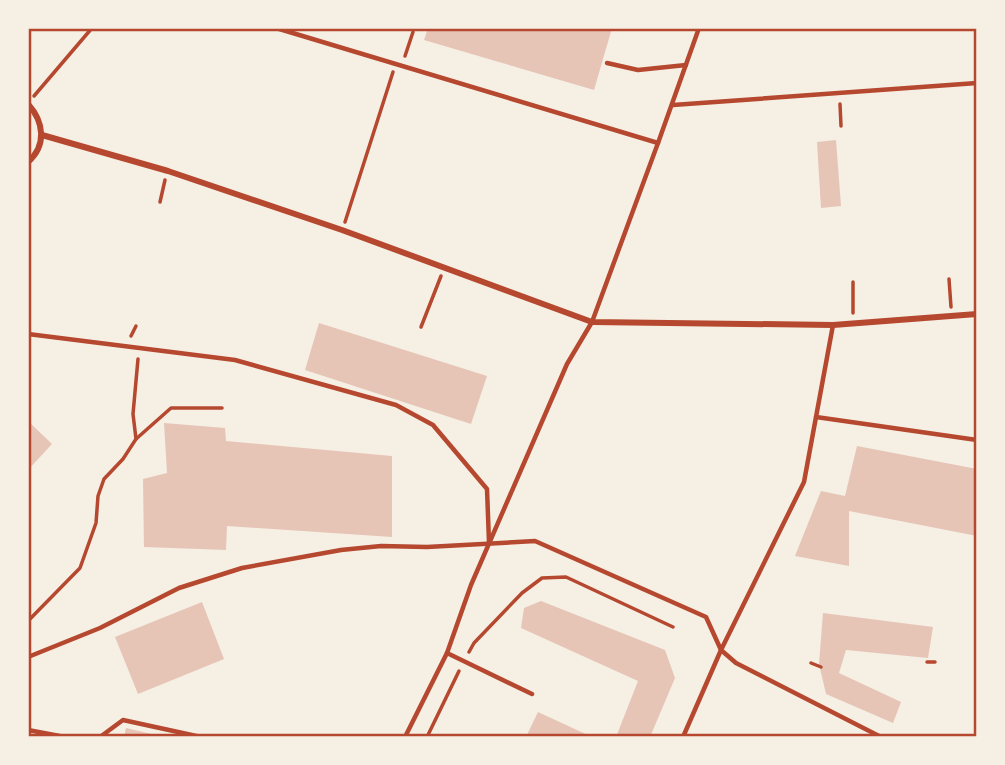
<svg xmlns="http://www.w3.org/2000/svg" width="1005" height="765" font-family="Literata,serif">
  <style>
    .building { fill: #e6c5b7 }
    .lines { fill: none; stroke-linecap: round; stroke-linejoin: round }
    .path { stroke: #b5482f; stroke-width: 3.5 }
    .service { stroke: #b5482f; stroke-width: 4.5 }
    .pedestrian { stroke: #b5482f; stroke-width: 6 }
    .neatline { fill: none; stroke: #b5482f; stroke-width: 2.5 }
  </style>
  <rect width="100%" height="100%" fill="#f6efe4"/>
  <g class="building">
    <polygon points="428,28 612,28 594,90 424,40"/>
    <polygon points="836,140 841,206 821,208 817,142"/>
    <polygon points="319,323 487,376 471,424 305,370"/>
    <polygon points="28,421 52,444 28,470"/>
    <polygon points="164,423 225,428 226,441 392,456 392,537 227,526 226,550 144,547 143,479 167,473"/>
    <polygon points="857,446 977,469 977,536 849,511 849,566 795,556 821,491 845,496"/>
    <polygon points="541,601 665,650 675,678 650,737 616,737 638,681 521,628 524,608"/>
    <polygon points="202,602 224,659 138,694 115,637"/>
    <polygon points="823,613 933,627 928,658 846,650 839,673 901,702 893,723 826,694 819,664"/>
    <polygon points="538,712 592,737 526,737"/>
    <polygon points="126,728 160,736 160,737 124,737"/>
  </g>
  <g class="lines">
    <g class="path">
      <polyline points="405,56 413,32"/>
      <polyline points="34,96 92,28"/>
      <polyline points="840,104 841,126"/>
      <polyline points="160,202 165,180"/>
      <polyline points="345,222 393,72"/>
      <polyline points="949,279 951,307"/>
      <polyline points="853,313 853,282"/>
      <polyline points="421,327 441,276"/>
      <polyline points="131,336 136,326"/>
      <polyline points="136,439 171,408 222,408"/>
      <polyline points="28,621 80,568 96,523 98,496 104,479 123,459 136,439 133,414 138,359"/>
      <polyline points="469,652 474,643 522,593 542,578 566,577 673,627"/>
      <polyline points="927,662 935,662"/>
      <polyline points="811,663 821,667"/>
      <polyline points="427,737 459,671"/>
    </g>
    <g class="service">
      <polyline points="276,28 658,143 592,322 567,364 471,585 447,653 405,737"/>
      <polyline points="607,63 638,70 686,65"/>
      <polyline points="673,105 977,83"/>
      <polyline points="658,143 699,28"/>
      <polyline points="28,334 235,360 396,405 433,425 487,489 489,542"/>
      <polyline points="816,417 977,440"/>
      <polyline points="447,653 532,694"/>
      <polyline points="28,657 100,628 179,588 242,568 341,550 381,546 427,547 535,541 706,617 721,650 736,663 881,737"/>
      <polyline points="28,730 65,737"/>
      <polyline points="100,737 123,720 201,737"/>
      <polyline points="683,737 721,650 804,482 833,325"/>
    </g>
    <g class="pedestrian">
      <path d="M28,104c16,18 19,41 0,58"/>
      <polyline points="42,135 168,171 342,230 592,322 833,325 977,314"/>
    </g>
  </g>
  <rect width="1005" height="765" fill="none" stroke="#f6efe4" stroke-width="60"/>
  <rect x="30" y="30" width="945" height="705" class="neatline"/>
</svg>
